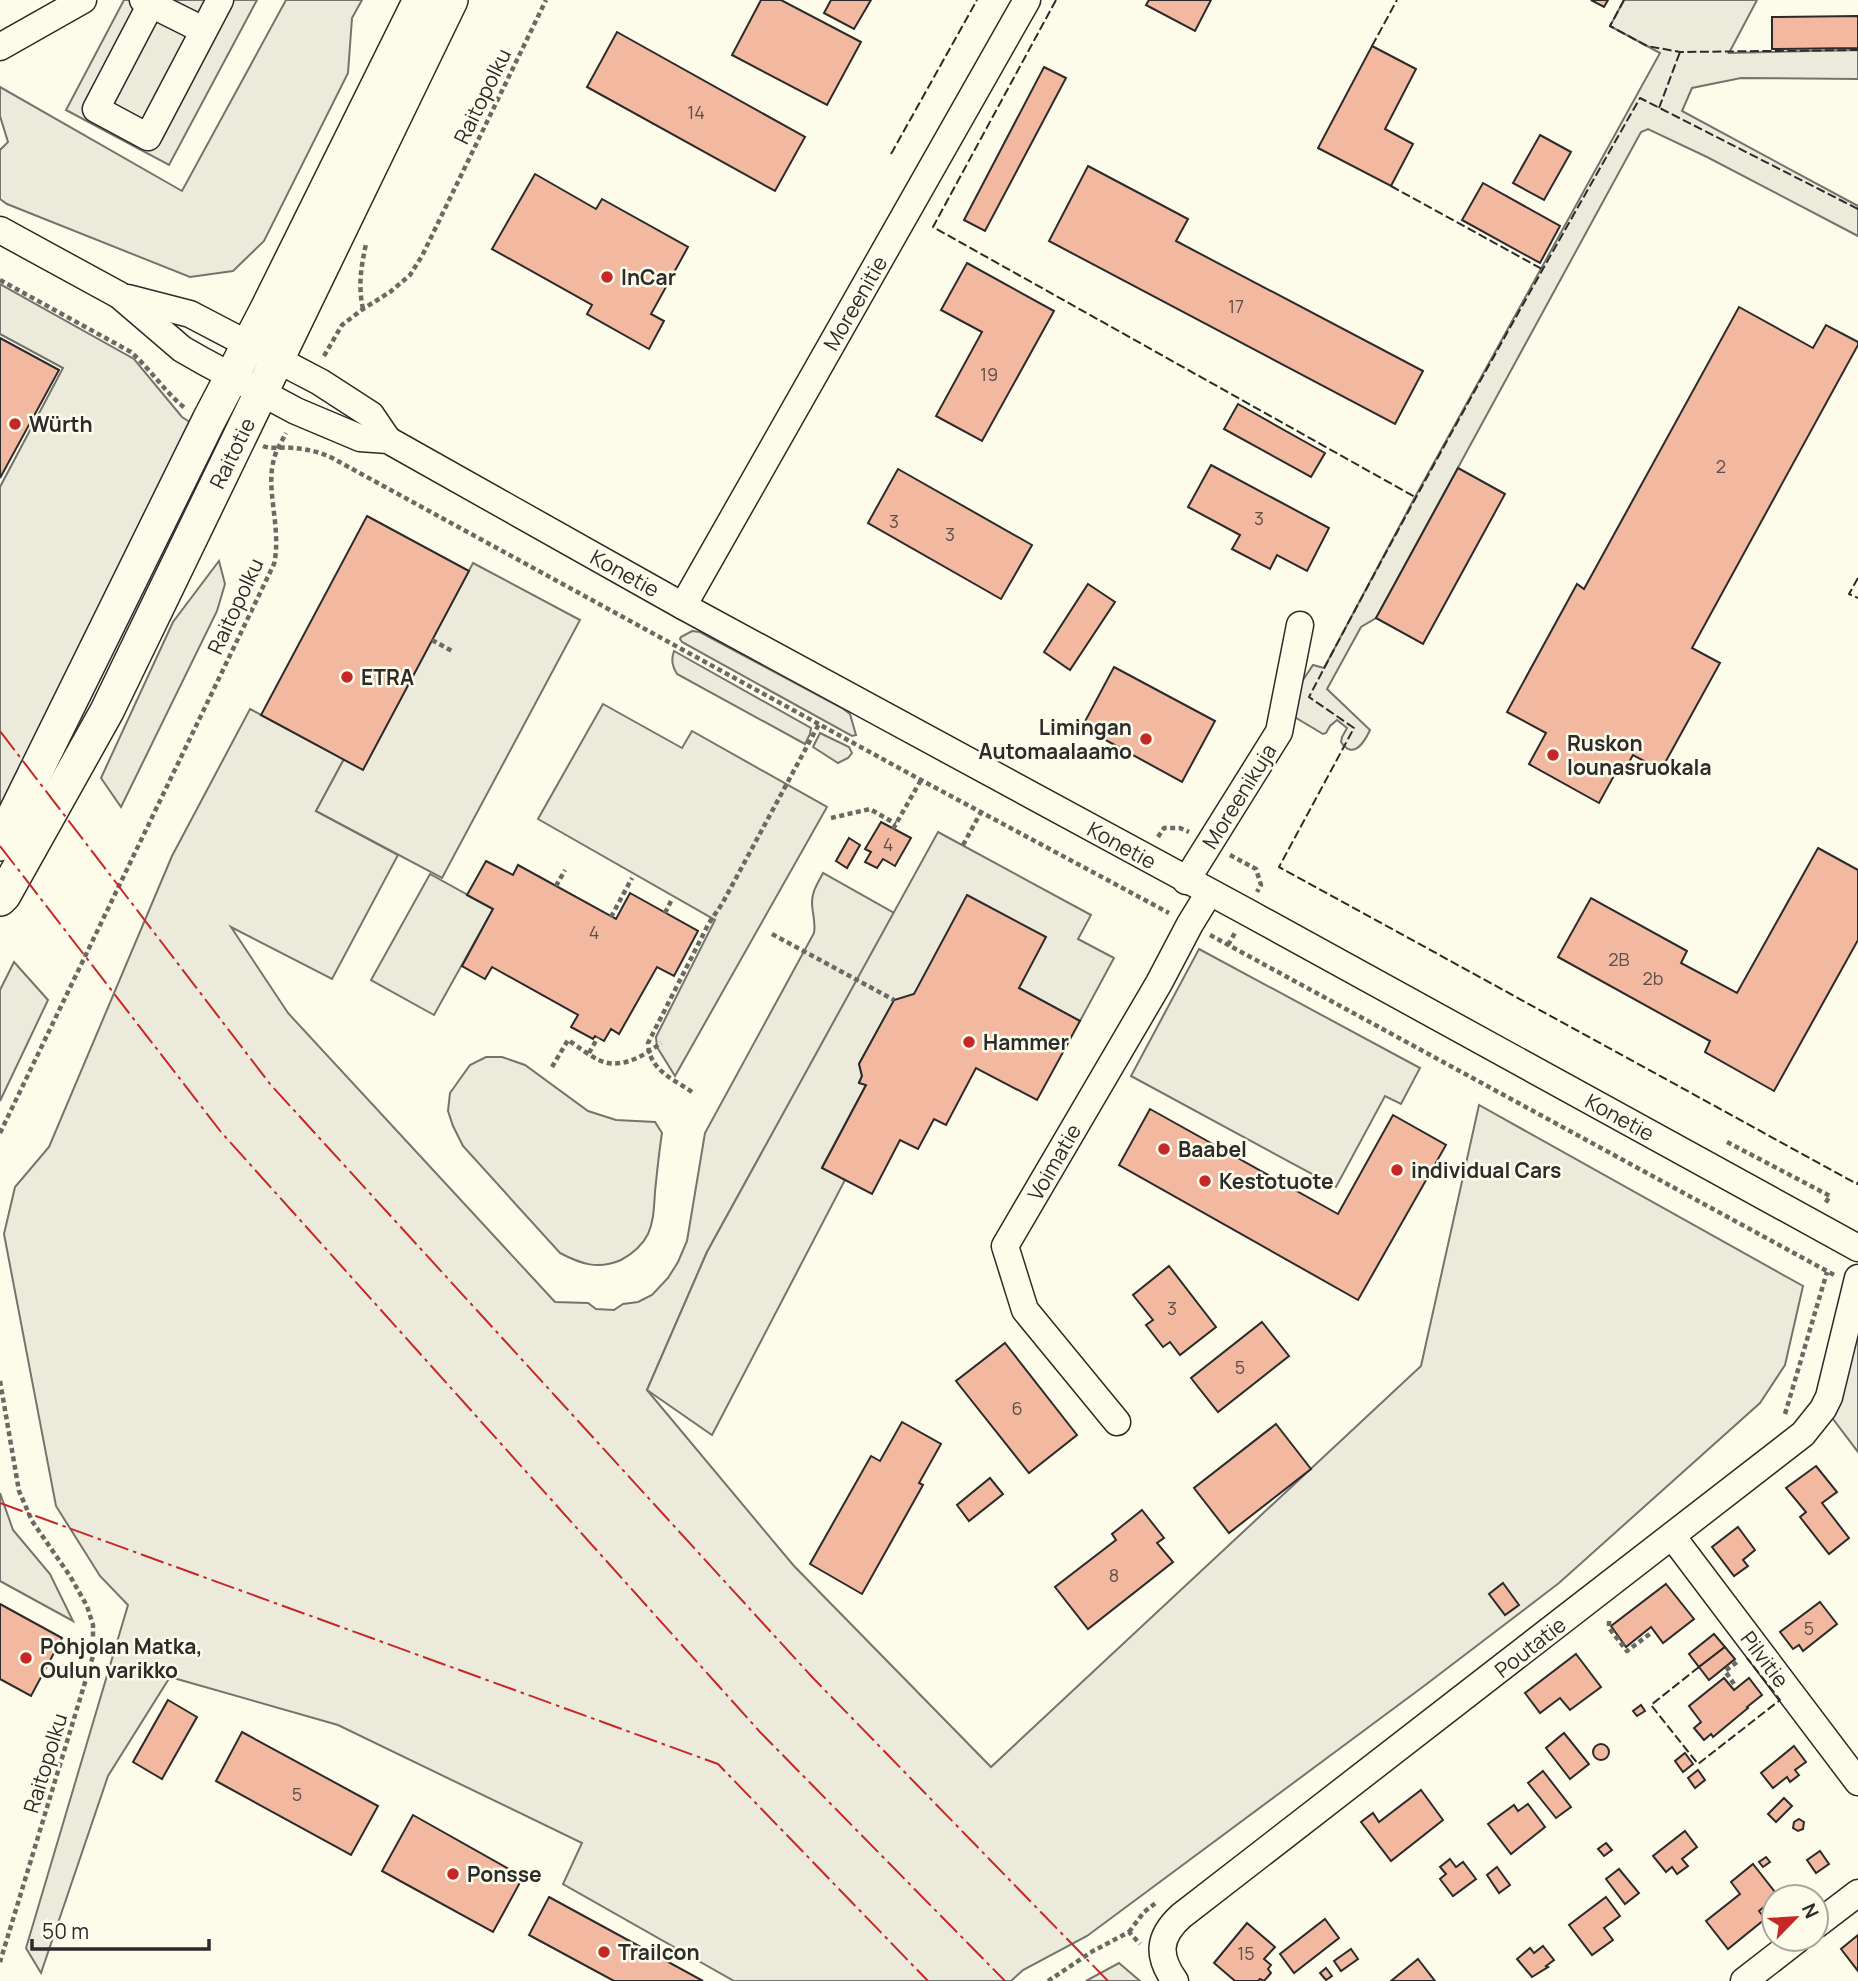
<svg xmlns="http://www.w3.org/2000/svg" width="1858" height="1981" font-family="Manrope,sans-serif">
  <style>
    .green { fill: #ecebdb; stroke: #74746e; stroke-width: 2 }
    .parking { fill: #eceadb; stroke: #74746e; stroke-width: 2 }
    .building { fill: #f2b8a0; stroke: #2b2b2b; stroke-width: 2 }
    .lines { fill: none; stroke-linecap: round; stroke-linejoin: round }
    .minor-casing { stroke: #2b2b2b; stroke-width: 29 }
    .major-casing { stroke: #2b2b2b; stroke-width: 36 }
    .path { stroke: #6a6964; stroke-width: 4.5; stroke-dasharray: 5 3.5; stroke-linecap: butt }
    .minor { stroke: #fdfbea; stroke-width: 26 }
    .major { stroke: #fdfbea; stroke-width: 33 }
    .fence { stroke: #2b2b2b; stroke-width: 2; stroke-dasharray: 9 3.5; stroke-linecap: butt }
    .power { stroke: #c62828; stroke-width: 2; stroke-dasharray: 24 5 3.5 5; stroke-linecap: butt }
    .poi-dot { fill: #c62828; stroke: #fdfbea; stroke-width: 2.5 }
    .labels { text-anchor: middle; dominant-baseline: central; stroke-width: 5; stroke-linejoin: round; paint-order: stroke }
    .number-label { font-size: 18px; fill: #5d4e48 }
    .street-label { font-size: 21px; fill: #2b2b2b; stroke: #fdfbea }
    .poi-label { font-size: 21px; font-weight: bold; fill: #2b2b2b; stroke: #fdfbea; text-anchor: start }
  </style>
  <rect width="100%" height="100%" fill="#fdfbea"/>
  <g class="green">
    <polygon points="286,0 362,0 352,18 348,73 264,241 233,271 190,277 7,204 0,199 0,150 8,142 0,116 0,87 182,191"/>
    <path d="M1624,0h133l-28,53 129,-3v29l-117,-1 -49,10 -10,23 176,95v30l-151,-79 -59,-28 -7,3 -265,486 -15,9 -34,62 43,41c-6,13 -17,30 -29,12l1,-5 5,-9 -10,-8 -7,6 -4,7 -3,1 -35,-21 9,-24 16,-24 11,3 91,-171 245,-444 -50,-27z"/>
    <polygon points="0,284 134,359 182,417 193,424 0,821 0,487 63,368 0,334"/>
    <polygon points="219,561 225,584 217,611 121,807 101,778 173,622"/>
    <polygon points="692,631 700,632 711,638 842,708 850,714 856,735 852,736 682,642 680,639 681,637"/>
    <path d="M674,651l137,77 -1,6 -5,10 -128,-70c-5,-8 -6,-14 -3,-23z"/>
    <path d="M250,709l94,50 -28,52 82,44 -66,124 -101,-52 57,86 267,289 33,1 8,6 18,1 9,-6 15,-2 14,-7 16,-17 10,-16 9,-21 18,-108 109,-200c2,-11 -2,-20 -2,-31 0,-11 6,-19 11,-29l71,40 -187,339 -60,138 147,176 197,201 430,-401 58,-261 324,181 -18,79 -25,38 -201,180 -135,103 -337,250 -64,34 -12,11h-277l-171,-97 19,-41 -244,-118 -168,-48 -62,99 -67,197 -15,-25 102,-343 -28,-29 -44,-70 -52,-272 11,-47 34,-40 123,-291z"/>
    <polygon points="820,733 849,747 852,753 848,758 838,763 813,747"/>
    <polygon points="14,962 48,1000 0,1101 0,990"/>
    <path d="M486,1057h16l23,8 63,46 28,9 39,2 7,11c-3,19 -5,39 -7,59 -1,14 -1,29 -7,42 -6,12 -16,20 -27,26 -23,10 -40,4 -61,-7l-97,-107 -10,-20 -5,-15 2,-18 20,-28z"/>
    <polygon points="1858,1308 1858,1452 1830,1415"/>
    <polygon points="0,1493 13,1530 50,1574 73,1621 0,1581"/>
    <polygon points="1119,1963 1140,1981 1086,1981"/>
  </g>
  <g class="parking">
    <polygon points="124,0 257,0 169,165 66,110"/>
    <polygon points="473,563 580,620 442,878 316,811 344,759 363,769"/>
    <polygon points="603,704 682,748 692,731 827,807 675,1076 657,1047 656,1037 715,920 538,819"/>
    <polygon points="938,832 1091,915 1078,939 1114,958 1080,1021 1019,988 914,994 894,1001 859,1064 862,1076 859,1082 866,1085 822,1167 845,1180 712,1435 647,1390 707,1252"/>
    <polygon points="430,874 493,909 434,1015 371,980"/>
    <polygon points="1199,949 1420,1068 1401,1104 1385,1096 1336,1187 1131,1076"/>
  </g>
  <g class="building">
    <polygon points="761,0 781,0 861,42 827,105 732,55"/>
    <polygon points="831,0 871,0 854,29 824,13"/>
    <polygon points="1149,0 1211,0 1195,31 1146,5"/>
    <polygon points="1591,0 1608,0 1604,7"/>
    <polygon points="1858,16 1858,48 1772,49 1772,17"/>
    <polygon points="617,32 805,137 775,191 587,87"/>
    <polygon points="1372,46 1416,69 1385,129 1413,144 1391,186 1318,148"/>
    <polygon points="1044,67 1066,78 985,231 964,220"/>
    <polygon points="1540,135 1571,152 1544,200 1513,183"/>
    <polygon points="1088,166 1188,219 1176,241 1423,371 1395,424 1049,241"/>
    <polygon points="535,174 596,209 602,199 688,247 651,314 664,321 649,349 587,314 592,305 492,249"/>
    <polygon points="1483,183 1560,226 1540,263 1462,220"/>
    <polygon points="967,263 1054,311 982,441 936,416 982,332 941,310"/>
    <polygon points="1739,307 1813,348 1826,325 1858,342 1858,345 1692,648 1720,663 1661,770 1633,755 1622,775 1616,772 1599,803 1529,764 1546,733 1507,712 1577,584 1584,589"/>
    <polygon points="0,338 59,370 0,478"/>
    <polygon points="1238,404 1325,453 1311,477 1224,429"/>
    <polygon points="1211,465 1329,528 1307,571 1277,555 1270,569 1232,549 1240,535 1188,507"/>
    <polygon points="1458,468 1505,494 1423,644 1376,618"/>
    <polygon points="898,469 1032,545 1001,599 868,523"/>
    <polygon points="367,516 469,571 363,770 261,715"/>
    <polygon points="1088,584 1115,602 1070,670 1044,652"/>
    <polygon points="1114,667 1215,721 1182,782 1082,727"/>
    <polygon points="881,822 911,838 895,866 883,859 877,868 865,862 871,852 865,849"/>
    <polygon points="849,838 860,845 847,868 836,861"/>
    <polygon points="1818,848 1858,870 1858,940 1774,1091 1705,1052 1710,1041 1558,957 1591,898 1687,951 1681,963 1737,993"/>
    <polygon points="486,861 513,875 518,865 616,919 630,893 698,931 674,976 657,967 619,1034 611,1029 604,1041 595,1036 593,1039 571,1027 578,1015 492,967 485,979 462,966 493,909 467,895"/>
    <polygon points="967,895 1046,937 1019,988 1080,1021 1037,1100 976,1068 946,1125 934,1119 918,1149 900,1140 872,1194 822,1168 866,1085 859,1083 862,1076 859,1064 894,1000 914,994"/>
    <polygon points="1150,1109 1338,1214 1393,1115 1446,1145 1358,1300 1119,1165"/>
    <polygon points="1169,1266 1216,1327 1180,1355 1170,1342 1163,1347 1146,1325 1153,1320 1133,1295"/>
    <polygon points="1262,1322 1289,1356 1218,1412 1191,1378"/>
    <polygon points="1005,1343 1077,1435 1029,1473 956,1381"/>
    <polygon points="902,1422 941,1444 919,1483 923,1485 862,1594 810,1564 871,1456 880,1461"/>
    <polygon points="1276,1424 1311,1469 1229,1533 1194,1488"/>
    <polygon points="1816,1466 1837,1492 1822,1503 1849,1538 1829,1554 1800,1517 1806,1512 1786,1488"/>
    <polygon points="990,1478 1003,1494 969,1521 957,1505"/>
    <polygon points="1142,1510 1164,1538 1157,1543 1173,1562 1088,1629 1055,1587 1116,1540 1112,1534"/>
    <polygon points="1738,1527 1755,1550 1743,1560 1748,1566 1734,1576 1712,1547"/>
    <polygon points="1503,1583 1519,1605 1505,1615 1489,1594"/>
    <polygon points="1666,1584 1694,1619 1663,1643 1651,1627 1626,1647 1611,1626"/>
    <polygon points="1820,1602 1837,1624 1803,1651 1799,1645 1793,1649 1780,1632"/>
    <polygon points="0,1604 62,1638 31,1696 0,1679"/>
    <polygon points="1714,1634 1725,1647 1699,1667 1689,1654"/>
    <polygon points="1725,1647 1735,1659 1709,1680 1699,1667"/>
    <polygon points="1576,1654 1601,1687 1570,1710 1560,1698 1540,1713 1525,1693"/>
    <polygon points="1724,1678 1734,1690 1749,1678 1762,1695 1747,1707 1748,1708 1713,1737 1711,1734 1704,1740 1694,1728 1701,1722 1689,1706"/>
    <polygon points="168,1700 197,1717 162,1779 133,1762"/>
    <polygon points="1641,1705 1645,1711 1637,1716 1633,1711"/>
    <polygon points="242,1732 378,1806 351,1855 216,1781"/>
    <polygon points="1564,1733 1589,1764 1570,1779 1546,1748"/>
    <circle cx="1601" cy="1752" r="8"/>
    <polygon points="1794,1746 1806,1762 1795,1770 1799,1775 1790,1782 1787,1777 1773,1788 1761,1773"/>
    <polygon points="1685,1753 1693,1764 1683,1772 1675,1761"/>
    <polygon points="1698,1770 1705,1780 1695,1788 1688,1778"/>
    <polygon points="1543,1771 1571,1807 1556,1818 1528,1783"/>
    <polygon points="1421,1790 1443,1820 1391,1861 1361,1822 1373,1813 1379,1822"/>
    <polygon points="1784,1798 1792,1806 1776,1822 1768,1814"/>
    <polygon points="1528,1804 1545,1827 1511,1854 1488,1824 1514,1805 1518,1811"/>
    <polygon points="413,1815 523,1877 493,1932 382,1871"/>
    <polygon points="1799,1819 1804,1822 1803,1829 1798,1831 1793,1828 1794,1822"/>
    <polygon points="1685,1831 1697,1847 1682,1859 1688,1866 1677,1874 1672,1867 1666,1872 1653,1856"/>
    <polygon points="1606,1843 1612,1850 1604,1856 1598,1849"/>
    <polygon points="1820,1851 1829,1864 1816,1873 1807,1860"/>
    <polygon points="1766,1857 1770,1862 1763,1867 1759,1862"/>
    <polygon points="1450,1859 1456,1867 1463,1862 1476,1879 1453,1896 1440,1879 1446,1874 1440,1867"/>
    <polygon points="1753,1864 1778,1896 1774,1897 1774,1899 1759,1911 1765,1919 1728,1949 1706,1921 1740,1894 1731,1882"/>
    <polygon points="1497,1867 1510,1885 1499,1893 1487,1875"/>
    <polygon points="1619,1869 1639,1893 1625,1904 1606,1879"/>
    <polygon points="549,1897 703,1981 614,1981 529,1935"/>
    <polygon points="1606,1897 1620,1916 1604,1928 1613,1940 1592,1955 1569,1925"/>
    <polygon points="1325,1919 1339,1938 1294,1973 1280,1954"/>
    <polygon points="1247,1923 1275,1947 1264,1959 1271,1965 1268,1969 1271,1973 1264,1981 1260,1979 1258,1981 1235,1981 1214,1963"/>
    <polygon points="1858,1935 1858,1971 1841,1949"/>
    <polygon points="1543,1946 1554,1960 1546,1966 1548,1967 1532,1977 1517,1959 1530,1948 1534,1953"/>
    <polygon points="1351,1949 1358,1959 1341,1971 1334,1961"/>
    <polygon points="1418,1959 1435,1981 1391,1981"/>
    <polygon points="1326,1968 1332,1976 1326,1980 1320,1973"/>
  </g>
  <g class="lines">
    <defs>
      <g id="minor">
        <polyline points="143,0 203,30"/>
        <polyline points="153,0 96,109 148,137 220,0"/>
        <polyline points="0,47 83,0"/>
        <polyline points="0,230 119,295 182,349 203,361 296,411 360,438 388,440 683,606 1247,912 1858,1248"/>
        <polyline points="128,298 190,314 320,382 371,415 388,440"/>
        <polyline points="683,606 1027,0"/>
        <polyline points="1186,881 1279,732 1300,625"/>
        <polyline points="1117,1422 1025,1310 1005,1246 1159,983 1190,924 1209,893"/>
        <polyline points="1672,1536 1858,1782"/>
        <polyline points="1816,1925 1858,1893"/>
        <path d="M1175,1981c-18,-25 -17,-44 6,-65l622,-482 20,-25 6,-12 29,-119"/>
        <polyline points="1744,1981 1798,1939"/>
      </g>
      <g id="major">
        <polyline points="0,844 209,420 266,311 420,0"/>
        <polyline points="0,899 4,895 107,711 451,0"/>
      </g>
    </defs>
    <use href="#minor" class="minor-casing"/>
    <use href="#major" class="major-casing"/>
    <g class="path">
      <path d="M0,280l131,72c20,18 34,40 55,57"/>
      <path d="M363,309c-5,-23 -2,-42 3,-65"/>
      <polyline points="324,356 342,325 363,309 390,292 410,275 422,256 546,0"/>
      <path d="M263,446c10,4 19,0 30,2 14,1 28,4 41,11l587,321 248,133"/>
      <polyline points="432,640 452,651"/>
      <polyline points="831,818 870,809 896,824"/>
      <polyline points="893,829 921,780"/>
      <polyline points="1158,837 1164,828 1180,828 1189,832"/>
      <polyline points="963,845 981,812"/>
      <polyline points="1230,855 1256,869 1261,885 1257,892"/>
      <polyline points="556,886 565,870"/>
      <polyline points="665,913 671,901"/>
      <polyline points="611,917 632,878"/>
      <polyline points="772,934 894,1000"/>
      <polyline points="1210,935 1836,1276"/>
      <polyline points="1228,945 1236,931"/>
      <polyline points="589,1053 598,1037"/>
      <path d="M552,1067l16,-27c11,7 27,21 40,23 20,3 38,-9 53,-20"/>
      <path d="M692,1092c-20,-14 -43,-22 -44,-49l61,-120 13,-19 97,-180"/>
      <path d="M0,1133l274,-569c8,-36 -9,-74 0,-105 2,-9 8,-18 12,-26"/>
      <polyline points="1727,1142 1830,1196 1824,1205"/>
      <polyline points="0,1381 19,1491 32,1521 70,1576 87,1606 93,1625 93,1656 0,1962"/>
      <polyline points="1785,1414 1827,1272"/>
      <polyline points="1609,1621 1609,1628 1627,1651 1651,1633"/>
      <polyline points="1734,1684 1725,1671 1737,1662"/>
      <polyline points="1129,1932 1144,1912 1157,1902"/>
      <polyline points="1048,1981 1093,1951 1129,1932 1140,1944"/>
    </g>
    <use href="#minor" class="minor"/>
    <use href="#major" class="major"/>
    <g class="fence">
      <polyline points="1056,0 933,227 1415,497"/>
      <polyline points="1624,0 1610,26 1647,46 1680,52 1858,50"/>
      <polyline points="1372,46 1397,0"/>
      <polyline points="1659,108 1680,52"/>
      <polyline points="891,154 977,0"/>
      <polyline points="1391,186 1542,269"/>
      <path d="M1858,209l-218,-111c-113,198 -225,397 -331,599l45,31 -75,139 578,317 1,-2"/>
      <polyline points="1858,578 1849,594 1858,598"/>
      <polyline points="1699,1667 1651,1705 1698,1764 1780,1700 1747,1658"/>
    </g>
    <g class="power">
      <polyline points="0,731 270,1084 813,1678 1108,1981"/>
      <polyline points="0,846 221,1132 760,1732 1005,1981"/>
      <polyline points="0,1503 718,1764 928,1981"/>
    </g>
  </g>
  <g class="poi-dot">
    <circle cx="607" cy="277" r="7"/>
    <circle cx="15" cy="424" r="7"/>
    <circle cx="347" cy="677" r="7"/>
    <circle cx="1146" cy="739" r="7"/>
    <circle cx="1553" cy="755" r="7"/>
    <circle cx="969" cy="1042" r="7"/>
    <circle cx="1164" cy="1149" r="7"/>
    <circle cx="1397" cy="1170" r="7"/>
    <circle cx="1205" cy="1181" r="7"/>
    <circle cx="26" cy="1658" r="7"/>
    <circle cx="453" cy="1874" r="7"/>
    <circle cx="604" cy="1952" r="7"/>
  </g>
  <g class="labels">
    <g class="number-label">
      <text x="696" y="112">14</text>
      <text x="1236" y="306">17</text>
      <text x="989" y="374">19</text>
      <text x="1721" y="466">2</text>
      <text x="1259" y="518">3</text>
      <text x="894" y="521">3</text>
      <text x="950" y="534">3</text>
      <text x="888" y="844">4</text>
      <text x="594" y="932">4</text>
      <text x="1619" y="959">2B</text>
      <text x="1653" y="978">2b</text>
      <text x="1172" y="1308">3</text>
      <text x="1240" y="1367">5</text>
      <text x="1017" y="1408">6</text>
      <text x="1114" y="1575">8</text>
      <text x="1809" y="1628">5</text>
      <text x="297" y="1794">5</text>
      <text x="1246" y="1953">15</text>
    </g>
    <g class="street-label">
      <text transform="translate(482 96) rotate(-64)">Raitopolku</text>
      <text transform="translate(855 303) rotate(-60)">Moreenitie</text>
      <text transform="translate(232 453) rotate(-64)">Raitotie</text>
      <text transform="translate(625 573) rotate(29)">Konetie</text>
      <text transform="translate(235 606) rotate(-65)">Raitopolku</text>
      <text transform="translate(1239 796) rotate(-58)">Moreenikuja</text>
      <text transform="translate(1122 845) rotate(29)">Konetie</text>
      <text transform="translate(1620 1117) rotate(29)">Konetie</text>
      <text transform="translate(1054 1162) rotate(-60)">Voimatie</text>
      <text transform="translate(1530 1647) rotate(-38)">Poutatie</text>
      <text transform="translate(1765 1659) rotate(53)">Pilvitie</text>
      <text transform="translate(45 1763) rotate(-73)">Raitopolku</text>
    </g>
    <g class="poi-label">
      <text x="621" y="277">InCar</text>
      <text x="29" y="424">Würth</text>
      <text x="361" y="677">ETRA</text>
      <text x="1132" y="727" text-anchor="end">Limingan<tspan x="1132" dy="24">Automaalaamo</tspan></text>
      <text x="1567" y="743">Ruskon<tspan x="1567" dy="24">lounasruokala</tspan></text>
      <text x="983" y="1042">Hammer</text>
      <text x="1178" y="1149">Baabel</text>
      <text x="1411" y="1170">individual Cars</text>
      <text x="1219" y="1181">Kestotuote</text>
      <text x="40" y="1646">Pohjolan Matka,<tspan x="40" dy="24">Oulun varikko</tspan></text>
      <text x="467" y="1874">Ponsse</text>
      <text x="618" y="1952">Trailcon</text>
    </g>
  </g>
  <g transform="translate(1795 1918) rotate(65)"><circle r="33" fill="#fdfbea" stroke="#a9a89e" stroke-width="2"/>
  <path d="M0-5L12 26L0 18L-12 26Z" fill="#c62828"/>
  <text y="-10" font-size="19" font-weight="bold" text-anchor="middle" fill="#2b2b2b">N</text>
  </g>
  <path d="M32 1939v10h177v-10" fill="none" stroke="#2b2b2b" stroke-width="3.5"/>
  <text x="42" y="1939" font-size="21" fill="#2b2b2b" stroke="#fdfbea" stroke-width="5" paint-order="stroke">50 m</text>
</svg>
